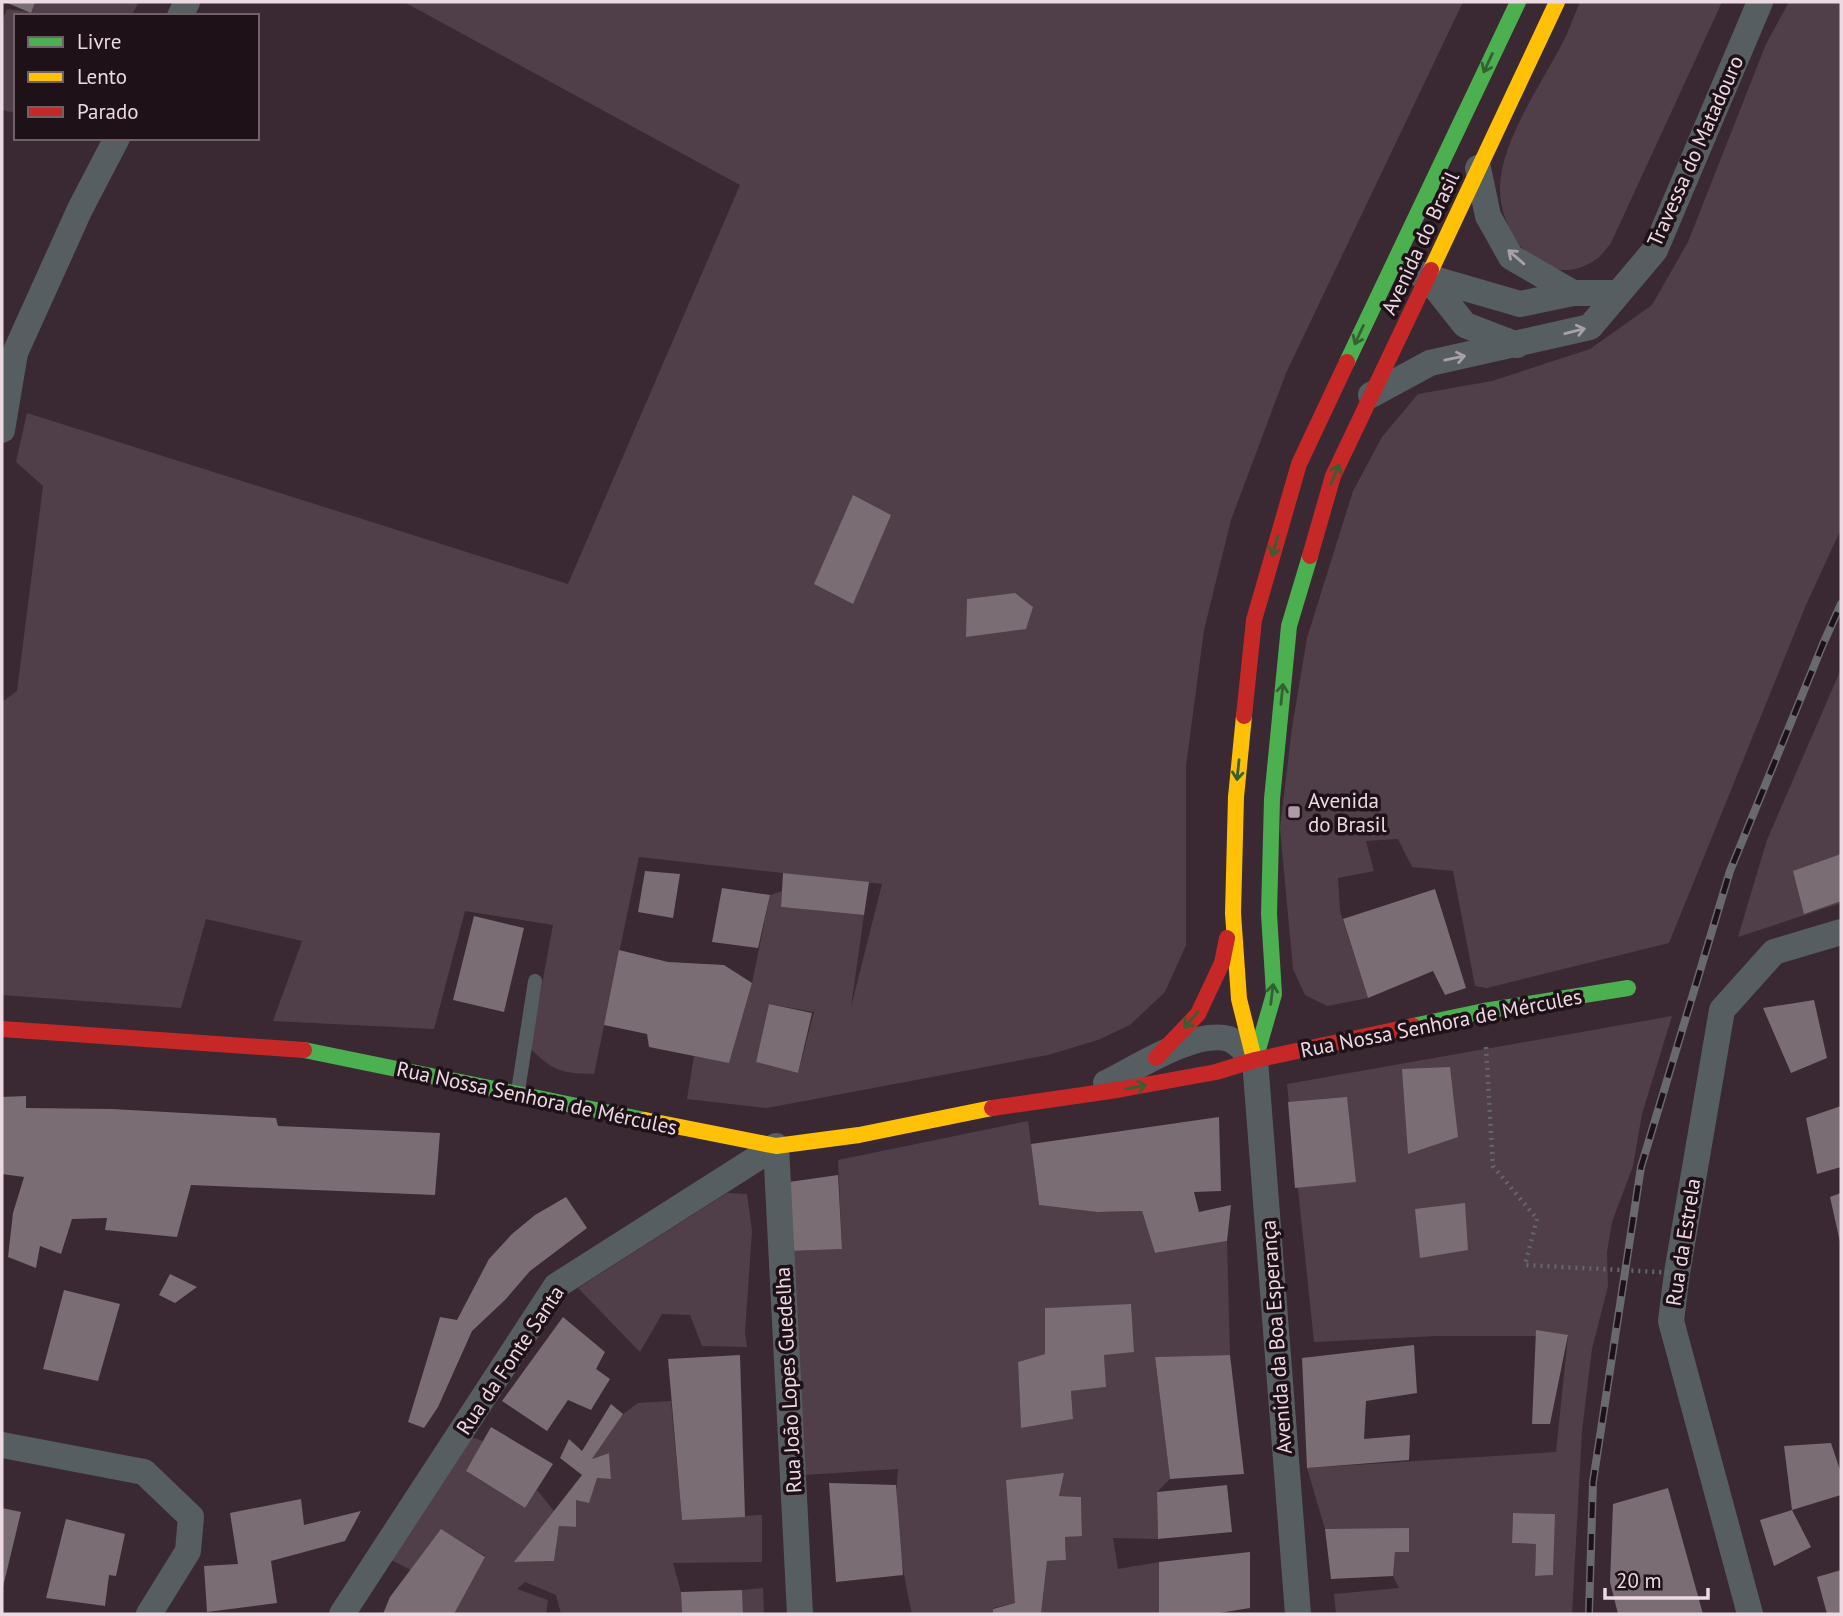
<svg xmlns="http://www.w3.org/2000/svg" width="1843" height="1616" font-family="'PT Sans',sans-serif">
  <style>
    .green { fill: #503f48; fill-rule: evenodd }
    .building { fill: #7a6d74 }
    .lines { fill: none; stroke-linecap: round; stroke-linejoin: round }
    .path { stroke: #64666a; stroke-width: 4.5; stroke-dasharray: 2 5; stroke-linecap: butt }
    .lane { stroke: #565e62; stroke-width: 14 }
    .street { stroke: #565e62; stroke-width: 26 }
    .fast { stroke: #4caf50; stroke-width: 16 }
    .slow { stroke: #ffc107; stroke-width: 16 }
    .jam { stroke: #c62828; stroke-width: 16 }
    .rail-casing { stroke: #696a6f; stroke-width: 8 }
    .rail { stroke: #1e1118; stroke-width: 5; stroke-dasharray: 16; stroke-linecap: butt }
    .path-bridge { stroke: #64666a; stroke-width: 4.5; stroke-dasharray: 2 5; stroke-linecap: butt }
    .oneway { stroke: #356034 }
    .oneway2 { stroke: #a8a2a8 }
    .poi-dot { fill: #ae9ba4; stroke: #1e1118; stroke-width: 2.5 }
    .labels { text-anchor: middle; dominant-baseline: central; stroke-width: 7; stroke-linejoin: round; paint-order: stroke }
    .street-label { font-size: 21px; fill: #ecd9e2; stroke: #1e1118 }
    .poi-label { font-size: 21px; fill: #ecd9e2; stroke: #1e1118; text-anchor: start }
  </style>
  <rect width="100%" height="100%" fill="#3a2932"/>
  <g class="green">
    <polygon points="35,2 139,2 131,16 16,16 16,113 2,110 2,21 7,9 30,12"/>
    <path d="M404,2h1059l-177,371 -55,147 -27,110 -18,136v179l-21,47 -35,33 -32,15 -50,15 -281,53 -80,-9 7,-43 35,6 23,-79 18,-88 12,-4 -1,16 83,8 -13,92 31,-123 -243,-27 -45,217c-33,-1 -40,-2 -64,-26l23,-123 -88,-14 -31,118 -161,-8 29,-80 -96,-22 -25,89 -179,-13v-293l15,-11 26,-205 -27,-24 11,-49 541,171 172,-399zM769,1004l45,8 -16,61 -42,-11z"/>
    <path d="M1580,2h142l-112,243c-5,4 -9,12 -15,15 -50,34 -96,-25 -95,-73 1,-48 45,-108 66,-151 5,-11 9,-23 14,-34z"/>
    <polygon points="1789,2 1841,2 1841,529 1806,605 1669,943 1487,988 1475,986 1453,871 1412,867 1398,839 1366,841 1374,871 1338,878 1340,911 1368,998 1327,1006 1305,995 1293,969 1280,828 1292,728 1307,638 1353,491 1382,437 1418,394 1492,381 1590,349 1652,305 1688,242 1766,44"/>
    <polygon points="1841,669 1841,903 1738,937 1767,840"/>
    <path d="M1672,1016l-30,98 -9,52 -21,56 -5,30 1,34 -16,63 -10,82 -10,183h-236l-2,-20 65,-6 -6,-12 2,-24h14v-23h-84l-18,-61 249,-16 12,-116h-131l-123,6 -27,-258zM1513,1513l41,1 -1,61 -18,1 1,-32 -24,-1z"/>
    <path d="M1028,1121l11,84 58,7 45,-1 13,42 72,-12 3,114 -75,2 15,122 -13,13 1,47 -45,-1 5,31 41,-7v52h-118l6,-53 19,-1 -1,-23 17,-2 -1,-38 -22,-1 4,-22 -48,129 -22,5v6h-81c-10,-46 -19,-98 -14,-145l-94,6 -13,-224 51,-2 -4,-89zM1131,1305l-27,50 1,32 -34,4 2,28 -52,9 -3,-66 27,-8 1,-46z"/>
    <polygon points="727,1193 747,1194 752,1231 745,1332 747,1347 702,1346 690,1315 662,1314 640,1352 578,1288"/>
    <polygon points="671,1401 682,1519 762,1515 762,1562 673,1563 681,1592 682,1614 561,1614 556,1595 525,1582 517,1589 548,1600 546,1614 454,1614 485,1556 442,1530 411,1570 389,1559 468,1436 483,1441 467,1472 525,1508 537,1490 554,1511 515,1562 554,1561 559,1526 576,1527 576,1500 597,1478 611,1479 609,1453 592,1459 623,1414 638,1403"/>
    <polygon points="763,1588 764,1614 743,1614 742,1590"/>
  </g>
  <g class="building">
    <polygon points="5,2 35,2 31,13"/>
    <polygon points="853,495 891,515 853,604 814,584"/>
    <polygon points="1015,593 1033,607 1026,629 966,637 967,599"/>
    <polygon points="1841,854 1841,901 1804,914 1793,871"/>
    <polygon points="645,871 680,874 673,918 638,912"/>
    <polygon points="783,873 869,882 864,915 781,907"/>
    <polygon points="722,888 770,895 758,948 712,942"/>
    <polygon points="1435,889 1466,988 1445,995 1433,971 1368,998 1343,919"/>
    <polygon points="474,916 524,928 504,1012 453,1000"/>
    <polygon points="619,950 668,962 724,965 752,983 729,1063 649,1047 647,1034 604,1025"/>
    <polygon points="1814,1000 1827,1058 1791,1073 1763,1008"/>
    <polygon points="769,1004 812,1013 798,1073 756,1062"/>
    <polygon points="1450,1067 1458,1137 1408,1154 1402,1069"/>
    <polygon points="26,1096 26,1108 112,1109 276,1118 278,1126 440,1133 435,1195 191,1185 177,1237 105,1230 107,1218 72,1219 61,1254 40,1246 36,1268 8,1257 13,1213 24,1177 2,1174 2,1097"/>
    <polygon points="1347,1097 1356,1182 1295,1188 1288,1102"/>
    <polygon points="1841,1106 1841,1167 1817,1174 1806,1118"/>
    <polygon points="1219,1117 1221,1191 1194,1192 1199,1212 1231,1205 1227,1241 1155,1253 1142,1211 1097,1212 1039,1205 1031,1144"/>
    <polygon points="838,1175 842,1249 791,1251 789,1182"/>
    <polygon points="1841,1193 1841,1242 1840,1242 1830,1197"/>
    <polygon points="566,1197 587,1228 530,1271 505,1300 472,1331 438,1407 424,1428 408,1422 440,1317 457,1320 489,1259 512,1234 535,1215"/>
    <polygon points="1465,1203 1468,1250 1420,1258 1415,1209"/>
    <polygon points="170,1274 197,1287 175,1303 159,1295"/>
    <polygon points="64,1290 120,1304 98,1381 43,1369"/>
    <polygon points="1131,1304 1134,1352 1104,1355 1106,1387 1071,1391 1073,1419 1021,1428 1018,1362 1045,1354 1045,1308"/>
    <polygon points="563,1317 605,1352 596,1369 610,1379 591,1410 568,1400 547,1431 502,1401"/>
    <polygon points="1536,1330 1568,1335 1550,1424 1532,1424"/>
    <polygon points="1414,1345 1417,1393 1366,1401 1364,1439 1410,1435 1409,1460 1307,1468 1302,1358"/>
    <polygon points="740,1355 745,1517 682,1520 668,1359"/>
    <polygon points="1230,1355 1244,1474 1170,1479 1155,1357"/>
    <polygon points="611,1404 623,1414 592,1459 609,1453 611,1479 597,1478 589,1503 576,1500 576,1527 559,1526 554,1561 514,1562 582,1475 560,1458 569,1439 582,1451"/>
    <polygon points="491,1427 553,1464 525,1508 466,1471"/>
    <polygon points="1831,1443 1841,1473 1841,1495 1792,1510 1811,1547 1774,1566 1760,1520 1792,1510 1784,1446"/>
    <polygon points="1064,1473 1059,1496 1081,1497 1082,1536 1065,1537 1066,1560 1047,1561 1041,1614 993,1614 993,1609 1015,1603 1006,1480"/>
    <polygon points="829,1483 896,1485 903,1575 836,1582"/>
    <polygon points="1227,1485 1232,1532 1158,1539 1157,1492"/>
    <polygon points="1668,1488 1703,1614 1618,1614 1610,1582 1613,1504"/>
    <polygon points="301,1499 304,1525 361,1511 345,1541 271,1561 277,1603 207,1612 204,1566 238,1564 230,1513"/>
    <polygon points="2,1508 21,1512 3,1587 2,1587"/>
    <polygon points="1513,1513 1555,1514 1553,1575 1535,1576 1536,1544 1512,1543"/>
    <polygon points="66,1519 125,1534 116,1576 109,1575 105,1606 46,1598"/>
    <polygon points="1409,1528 1409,1552 1395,1552 1393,1576 1331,1579 1325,1529"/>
    <polygon points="441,1529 485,1557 454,1614 383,1614 390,1597"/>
    <polygon points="1250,1552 1250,1608 1213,1614 1159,1614 1159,1562"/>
    <polygon points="1841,1570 1841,1614 1827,1614 1817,1577"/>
    <polygon points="742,1590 743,1614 682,1614 681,1592"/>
  </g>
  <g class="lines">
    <polyline class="path" points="1486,1047 1493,1166 1537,1219"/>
    <polyline class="lane" points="518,1091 535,981"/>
    <g class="street">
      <polyline points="180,16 187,2"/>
      <polyline points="1478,168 1488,216 1511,257 1573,293"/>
      <polyline points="1412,271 1427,277 1520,304 1573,293 1617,293"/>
      <polyline points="1427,277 1465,325 1517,345"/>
      <polyline points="1371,395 1430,363 1590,327 1655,250 1760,2"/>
      <polyline points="2,430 15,353 80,209 117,138"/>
      <path d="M1106,1083c31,-15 89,-54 123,-44 9,3 18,15 26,21l43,554"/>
      <polyline points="2,1445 144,1472 191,1517 188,1551 149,1614"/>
      <polyline points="342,1614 556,1286 776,1146 800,1614"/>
      <polyline points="1750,1614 1671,1321 1677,1273 1722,1010 1774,952 1841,932"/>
    </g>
    <g class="fast">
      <polyline points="1347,362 1518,2"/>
      <polyline points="1413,1026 1484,1011 1628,988"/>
      <polyline points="304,1050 645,1120"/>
      <polyline points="1255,1060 1274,994 1269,914 1272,799 1289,626 1310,556"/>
    </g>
    <g class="slow">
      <polyline points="1431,270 1557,2"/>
      <polyline points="1244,716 1236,797 1233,913 1239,999 1254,1059"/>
      <polyline points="645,1120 776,1146 859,1135 992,1108"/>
    </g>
    <g class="jam">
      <polyline points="1310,556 1333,476 1431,270"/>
      <polyline points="1244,716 1254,620 1299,464 1347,362"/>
      <polyline points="2,1029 304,1050"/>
      <polyline points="1156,1058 1198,1014 1222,963 1227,938"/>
      <polyline points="992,1108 1117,1090 1216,1072 1255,1060 1413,1026"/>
    </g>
    <defs>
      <polyline id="rail" points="1589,1614 1593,1482 1641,1167 1730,871 1823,644 1841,604"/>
    </defs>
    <use href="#rail" class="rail-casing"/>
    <use href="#rail" class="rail"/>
    <polyline class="path-bridge" points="1537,1219 1525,1265 1677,1273"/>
  </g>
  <defs><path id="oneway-shaft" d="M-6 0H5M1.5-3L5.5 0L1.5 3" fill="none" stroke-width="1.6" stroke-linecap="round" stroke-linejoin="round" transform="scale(1.75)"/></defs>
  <g class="oneway">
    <use href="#oneway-shaft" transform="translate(1488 63) rotate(115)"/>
    <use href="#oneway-shaft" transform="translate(1359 335) rotate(115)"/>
    <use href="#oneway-shaft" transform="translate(1335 474) rotate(-68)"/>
    <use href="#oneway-shaft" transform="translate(1275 546) rotate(106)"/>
    <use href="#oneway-shaft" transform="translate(1282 694) rotate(-84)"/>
    <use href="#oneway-shaft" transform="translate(1238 770) rotate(96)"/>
    <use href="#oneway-shaft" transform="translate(1272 994) rotate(-83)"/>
    <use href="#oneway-shaft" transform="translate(1191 1020) rotate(131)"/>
    <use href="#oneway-shaft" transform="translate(1136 1087) rotate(-10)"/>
  </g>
  <g class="oneway2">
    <use href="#oneway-shaft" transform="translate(1516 257) rotate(-139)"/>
    <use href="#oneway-shaft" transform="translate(1575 331) rotate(-14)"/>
    <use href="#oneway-shaft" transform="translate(1455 358) rotate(-12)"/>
  </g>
  <rect class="poi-dot" x="1287" y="805" width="14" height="14" rx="3.5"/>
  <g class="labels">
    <g class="street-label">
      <text transform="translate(1695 151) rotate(-66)">Travessa do Matadouro</text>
      <text transform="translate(1420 243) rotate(-65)">Avenida do Brasil</text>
      <text transform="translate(1441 1023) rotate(-11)">Rua Nossa Senhora de Mércules</text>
      <text transform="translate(537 1098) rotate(12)">Rua Nossa Senhora de Mércules</text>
      <text transform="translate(1683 1242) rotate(-81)">Rua da Estrela</text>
      <text transform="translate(1276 1337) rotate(-94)">Avenida da Boa Esperança</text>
      <text transform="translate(510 1360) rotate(-56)">Rua da Fonte Santa</text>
      <text transform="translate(788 1380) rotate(-93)">Rua João Lopes Guedelha</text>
    </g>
    <g class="poi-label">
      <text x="1308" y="800">Avenida<tspan x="1308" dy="24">do Brasil</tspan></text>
    </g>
  </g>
  <rect width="1843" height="1616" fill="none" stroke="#ecd9e2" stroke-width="7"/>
  <rect x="14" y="14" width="245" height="126" fill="#1e1118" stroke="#706169" stroke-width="2"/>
  <rect x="28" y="37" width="35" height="10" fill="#4caf50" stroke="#706169" stroke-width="2"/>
  <text x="77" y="49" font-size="21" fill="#ecd9e2">Livre</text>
  <rect x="28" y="72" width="35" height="10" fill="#ffc107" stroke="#706169" stroke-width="2"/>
  <text x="77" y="84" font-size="21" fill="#ecd9e2">Lento</text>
  <rect x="28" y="107" width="35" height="10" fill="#c62828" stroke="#706169" stroke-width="2"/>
  <text x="77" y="119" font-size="21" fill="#ecd9e2">Parado</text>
  <path d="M1605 1588v10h103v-10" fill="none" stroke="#ecd9e2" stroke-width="3.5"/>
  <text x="1616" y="1588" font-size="21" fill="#ecd9e2" stroke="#1e1118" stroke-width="5" paint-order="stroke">20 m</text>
</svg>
